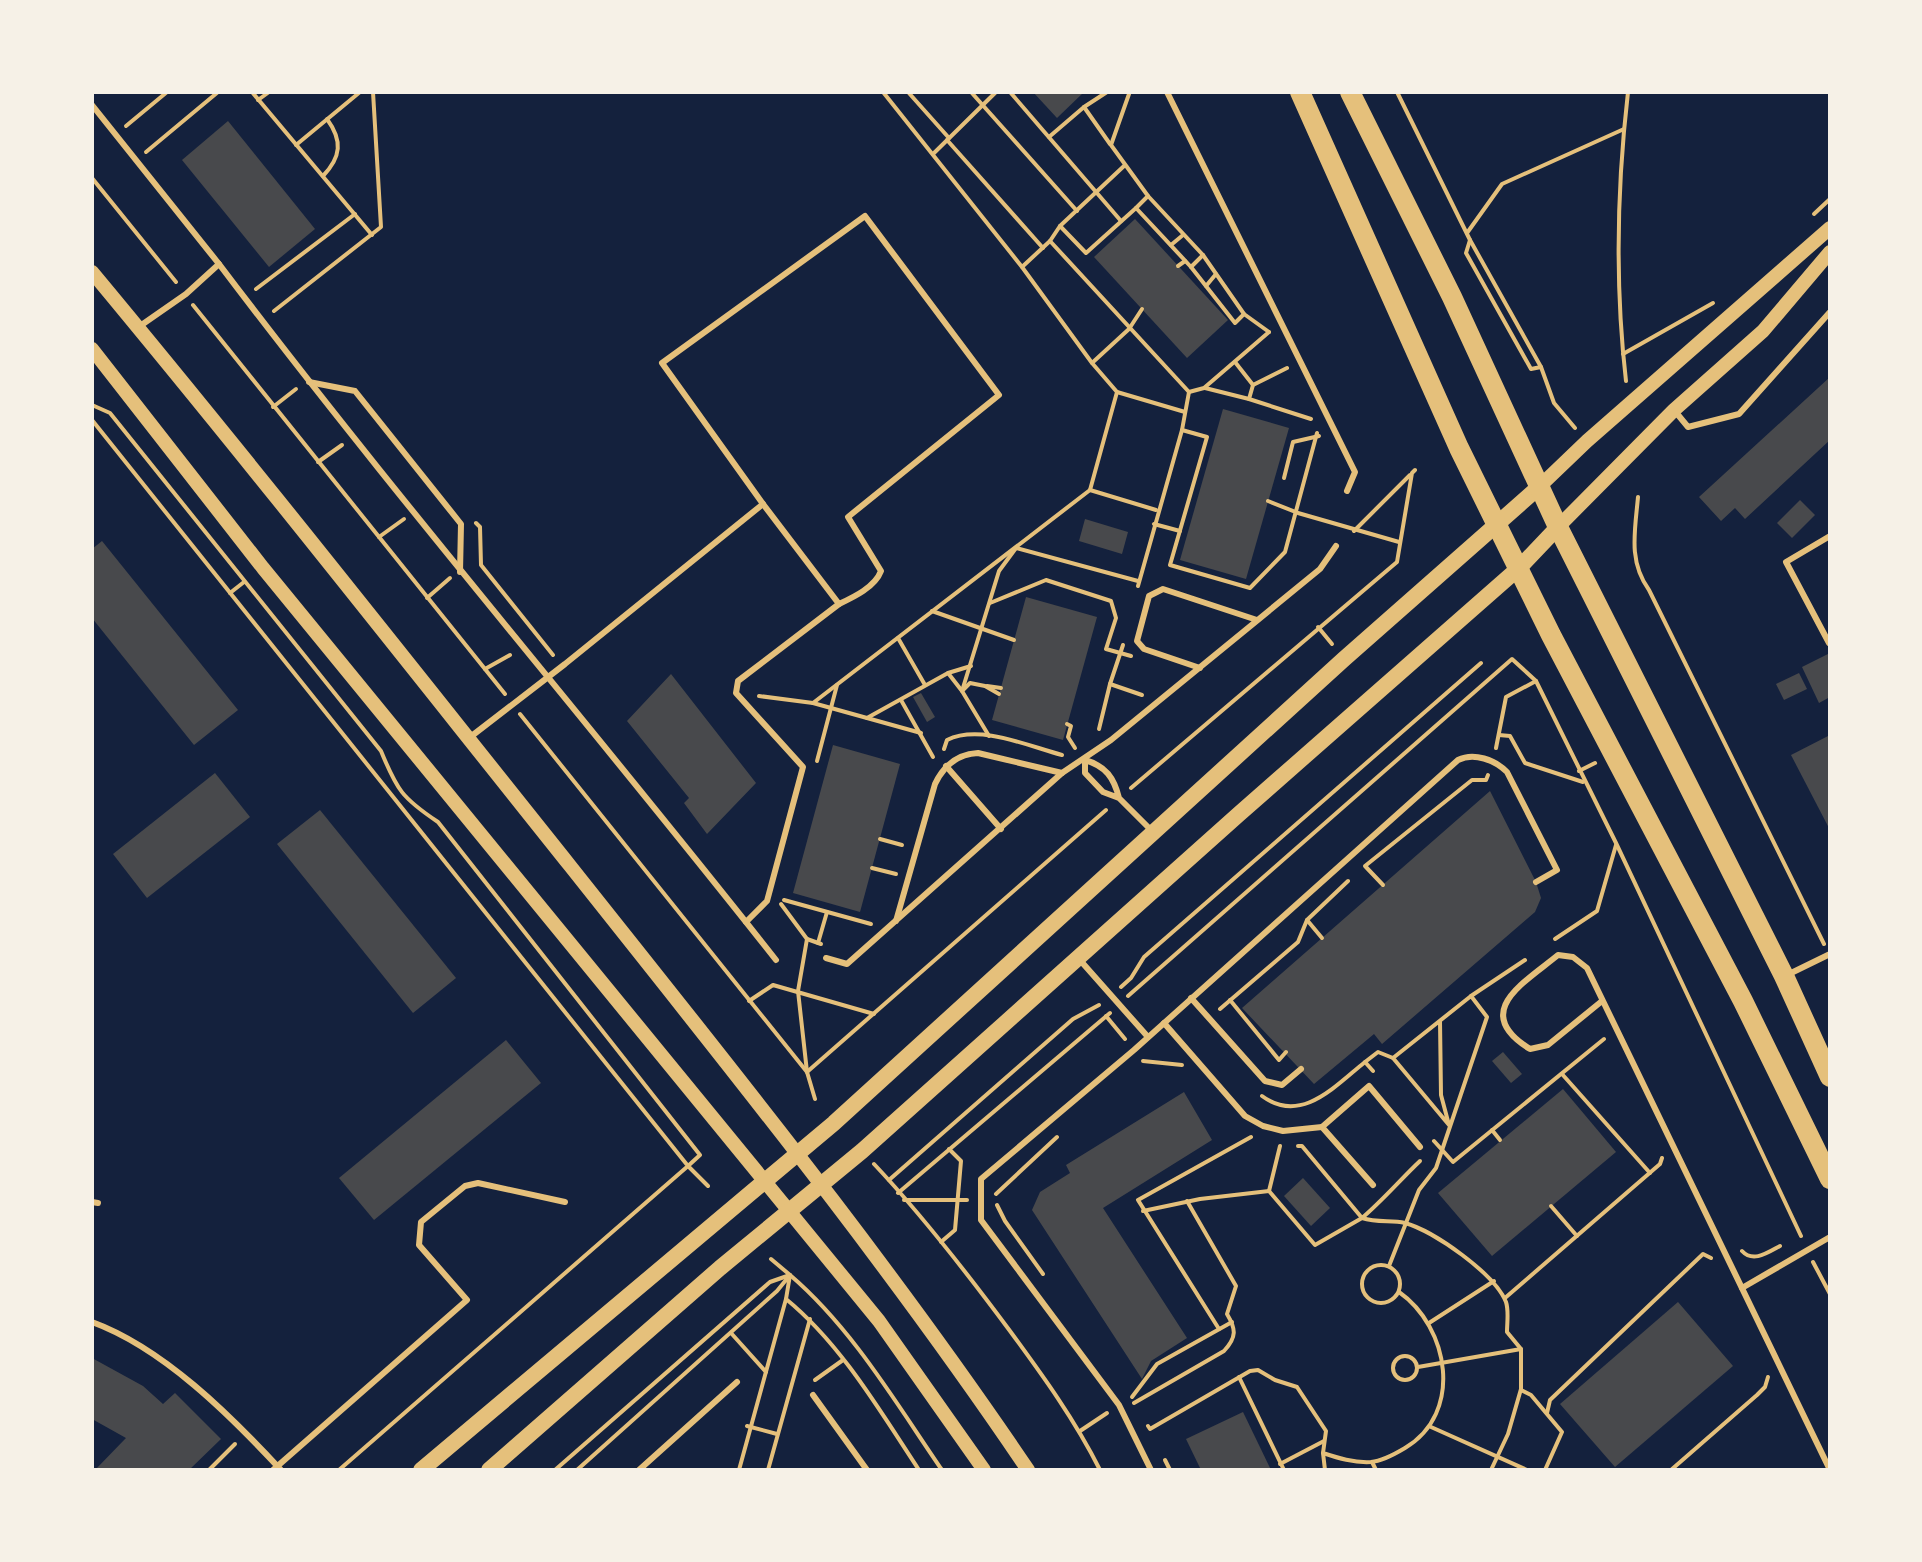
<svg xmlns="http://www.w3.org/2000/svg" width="1922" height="1562" font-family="'Work Sans',sans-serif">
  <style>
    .building { fill: #48494c }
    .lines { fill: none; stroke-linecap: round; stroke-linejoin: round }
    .path { stroke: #e5c07b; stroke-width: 4 }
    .service { stroke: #e5c07b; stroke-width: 6 }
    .tertiary { stroke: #e5c07b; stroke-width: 14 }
    .secondary { stroke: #e5c07b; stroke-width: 16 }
    .primary { stroke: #e5c07b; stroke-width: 20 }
  </style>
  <rect width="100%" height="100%" fill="#14213d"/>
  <g class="building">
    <polygon points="1033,92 1084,92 1057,118"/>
    <polygon points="228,121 315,229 269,267 182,160"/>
    <polygon points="1135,219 1228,320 1187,358 1094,257"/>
    <polygon points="1830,377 1830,440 1745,519 1735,508 1721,521 1699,497"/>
    <polygon points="1223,409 1289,428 1246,579 1180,560"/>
    <polygon points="1800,500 1815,515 1792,538 1777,523"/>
    <polygon points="1085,519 1128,532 1122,554 1079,541"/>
    <polygon points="102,541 238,710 194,745 92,618 92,549"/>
    <polygon points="1026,597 1097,617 1063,740 992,720"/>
    <polygon points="1830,653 1830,697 1819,703 1802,667"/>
    <polygon points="1799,673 1807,689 1784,700 1776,684"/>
    <polygon points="671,674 756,783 707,834 684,803 689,798 627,721"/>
    <polygon points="921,693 935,717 927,722 913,697"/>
    <polygon points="1830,735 1830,830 1791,755"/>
    <polygon points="833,745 900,764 860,912 793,893"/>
    <polygon points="215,773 250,817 147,898 113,854"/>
    <polygon points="1490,791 1536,882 1541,898 1535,912 1382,1044 1374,1034 1314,1084 1242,1008"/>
    <polygon points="320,810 456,978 413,1013 277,844"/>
    <polygon points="506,1040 541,1083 374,1220 339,1178"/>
    <polygon points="1503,1052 1522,1074 1511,1083 1492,1061"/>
    <polygon points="1563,1089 1616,1152 1492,1256 1438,1193"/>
    <polygon points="1184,1092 1212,1140 1103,1208 1187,1338 1151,1361 1142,1379 1032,1210 1040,1192 1070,1173 1066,1165"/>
    <polygon points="1303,1178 1330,1208 1311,1226 1284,1196"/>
    <polygon points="1678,1302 1733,1366 1615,1467 1560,1404"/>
    <polygon points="92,1358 143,1386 163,1404 175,1393 221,1439 189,1470 95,1470 126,1438 92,1419"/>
    <polygon points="1243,1412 1271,1470 1201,1470 1186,1439"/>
  </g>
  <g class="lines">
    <g class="path">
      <polyline points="252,92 372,235"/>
      <polyline points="908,92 949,138"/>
      <polyline points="971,92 1077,211"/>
      <polyline points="1010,92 1121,221"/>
      <polyline points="1397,92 1470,240 1541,367 1554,403 1575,428"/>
      <polyline points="1129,94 1111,145 1148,196 1136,208 1191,267 1235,323 1244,314 1269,332"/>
      <polyline points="258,100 269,92"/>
      <polyline points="1084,107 1110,144"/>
      <polyline points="126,126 167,92"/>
      <polyline points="1049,137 1084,107 1107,92"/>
      <polyline points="947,140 1043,248"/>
      <polyline points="296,145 360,92"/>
      <polyline points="146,152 218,92"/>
      <polyline points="933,154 996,92"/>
      <path d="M323,176c18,-19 20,-35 4,-57"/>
      <polyline points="92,178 176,282"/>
      <polyline points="1148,196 1203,255 1244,314"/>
      <polyline points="1814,214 1830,199"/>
      <polyline points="1060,226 1086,253 1136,208"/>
      <polyline points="1467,233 1502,184 1624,129"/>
      <polyline points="1470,240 1466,253 1531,369 1541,367"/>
      <polyline points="1050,241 1189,392"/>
      <polyline points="1171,245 1183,235"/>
      <polyline points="1178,266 1185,261"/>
      <polyline points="1022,267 1050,241 1060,226 1124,166"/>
      <polyline points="1191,267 1203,255"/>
      <polyline points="1206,286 1216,274"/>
      <polyline points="256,289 355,214"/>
      <polyline points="193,305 505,694"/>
      <polyline points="274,311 381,227 373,92"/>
      <polyline points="1623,354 1713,303"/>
      <polyline points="1235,362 1253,385"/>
      <polyline points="1092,363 1129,329 1142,309"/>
      <polyline points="1287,368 1253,385 1249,399 1311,419"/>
      <path d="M1626,381c-11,-95 -9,-194 2,-289"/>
      <polyline points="1205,388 1249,399"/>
      <polyline points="1117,392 1185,412"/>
      <path d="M92,405l18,8 271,338c16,39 21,47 57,71l262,333 -12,11 20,20"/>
      <polyline points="273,407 296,389"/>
      <polyline points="92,420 688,1166 339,1470"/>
      <polyline points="1182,430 1207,437 1170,565 1250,588 1285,552 1317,433"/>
      <polyline points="318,462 342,445"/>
      <polyline points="1284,478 1293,442 1319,436"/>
      <polyline points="1090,490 1156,510"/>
      <path d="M1638,497c-3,34 -10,64 11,93l175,354"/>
      <polyline points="1268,501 1298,513 1399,542"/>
      <polyline points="476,523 480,527 481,565 553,655"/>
      <polyline points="1154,524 1180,531"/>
      <polyline points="1354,531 1410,475"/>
      <polyline points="379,537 404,519"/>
      <polyline points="1138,586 1182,430 1189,392 1204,388 1269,332"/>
      <polyline points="230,593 244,582"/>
      <polyline points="427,598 450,578"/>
      <polyline points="990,603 1046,580 1111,601 1116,618 1106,649 1131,656"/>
      <polyline points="932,611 1014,640"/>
      <polyline points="1318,627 1332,644"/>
      <polyline points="898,638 925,685"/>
      <polyline points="485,669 510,655"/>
      <polyline points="948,673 962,691 970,683 985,686 999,694"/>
      <polyline points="1110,684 1142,695"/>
      <polyline points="987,686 1001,688"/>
      <polyline points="759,696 813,703 921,733"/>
      <polyline points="901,700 933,757"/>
      <polyline points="813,703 1090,490 1117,392 1092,363 1022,267 883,92"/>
      <polyline points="520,714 807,1072 815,1099"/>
      <polyline points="867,718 948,673 971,666"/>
      <polyline points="1067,724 1071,726 1068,737 1075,748"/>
      <polyline points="1099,729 1110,684 1123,645"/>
      <polyline points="1499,735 1510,736 1525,763 1583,782"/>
      <polyline points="989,736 962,691 999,571 1016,548 1138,581"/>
      <polyline points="1496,748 1506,697 1536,681"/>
      <path d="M944,749l3,-9c33,-16 81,6 115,15"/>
      <polyline points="817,761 837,685"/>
      <polyline points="1579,771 1595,763"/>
      <polyline points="1131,788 1397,562 1412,473 1415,470"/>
      <polyline points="880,839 902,845"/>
      <polyline points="872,868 896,874"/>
      <polyline points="1383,885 1365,866 1472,780 1486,780 1488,775"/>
      <polyline points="784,900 871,924"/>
      <polyline points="781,904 807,939 821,944"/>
      <polyline points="1307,920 1322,938"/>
      <polyline points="807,939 798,991 807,1072"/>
      <polyline points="1555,939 1597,911 1616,845"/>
      <polyline points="818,943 827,912"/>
      <polyline points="1121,987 1131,978 1144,957 1481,663"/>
      <polyline points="1128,996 1512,659 1536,681 1616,843 1801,1236"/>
      <polyline points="1471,996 1525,960"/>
      <polyline points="1230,1000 1279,1060 1286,1052"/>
      <polyline points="749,1001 773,985 874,1014"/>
      <polyline points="1220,1009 1298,942 1307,920 1348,881"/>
      <polyline points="1106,1016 1125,1039"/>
      <polyline points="1143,1061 1182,1065"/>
      <polyline points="1365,1062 1378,1052 1393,1058"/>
      <polyline points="807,1072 1106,810"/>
      <polyline points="1562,1074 1650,1173"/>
      <path d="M1262,1096c39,29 73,-10 103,-34l8,9"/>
      <polyline points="1492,1130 1500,1140"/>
      <polyline points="1434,1141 1453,1162 1604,1039"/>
      <path d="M1298,1146h4l60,72c21,-18 38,-38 58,-57"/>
      <path d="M874,1164c49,52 93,109 136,167 33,45 65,89 90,139"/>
      <polyline points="889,1180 1073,1019 1099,1005"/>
      <path d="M1269,1191l46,54 47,-27c15,5 29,2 43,5 29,8 90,51 101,79 3,9 1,20 1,30l14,17v40l-13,45 -17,36"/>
      <polyline points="1269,1191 1280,1146"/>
      <polyline points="898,1193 1110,1013"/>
      <polyline points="996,1194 1057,1137"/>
      <polyline points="904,1200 967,1200"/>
      <polyline points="997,1205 1005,1221 1043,1274"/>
      <polyline points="1551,1206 1577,1236"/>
      <polyline points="1143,1211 1200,1199 1269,1191"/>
      <polyline points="941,1242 955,1230 961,1161 949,1149"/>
      <path d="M1742,1251c11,12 25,2 38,-5"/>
      <polyline points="771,1259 790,1275"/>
      <polyline points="1813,1262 1830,1294"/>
      <circle cx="1381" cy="1284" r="19"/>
      <polyline points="1389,1266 1419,1190 1436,1168 1487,1017 1471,996 1393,1058 1449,1125 1441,1095 1440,1021"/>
      <polyline points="1505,1298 1660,1164 1662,1158"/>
      <polyline points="1429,1323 1494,1281"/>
      <polyline points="1219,1329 1138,1200 1251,1137"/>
      <polyline points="731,1333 766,1372"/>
      <circle cx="1405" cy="1368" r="12"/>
      <polyline points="1418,1367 1521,1349"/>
      <polyline points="1239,1377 1284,1470"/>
      <polyline points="815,1380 843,1360"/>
      <polyline points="1521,1390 1531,1395 1562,1432 1545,1470"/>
      <polyline points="1132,1397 1157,1364 1232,1322"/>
      <path d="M1134,1403l90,-52c13,-14 12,-22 3,-37l9,-28 -49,-85"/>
      <polyline points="1547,1413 1550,1400 1703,1254 1711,1258"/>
      <polyline points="747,1426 777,1434"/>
      <path d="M1148,1426l2,3 100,-58 8,-1 17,10 22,7 29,44 -3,22c15,5 31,10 48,9 12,-1 24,-8 34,-14 59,-35 44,-121 -6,-156"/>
      <polyline points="1431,1427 1527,1470"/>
      <polyline points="1080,1431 1107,1413"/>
      <polyline points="1323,1453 1325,1470"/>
      <polyline points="1165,1460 1170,1470"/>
      <polyline points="1372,1462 1376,1470"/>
      <polyline points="1280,1464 1324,1441"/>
      <polyline points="209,1470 235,1444"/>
      <path d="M555,1470l215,-188 20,-7c62,53 106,128 152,195"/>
      <path d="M577,1470l200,-179 13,-16 -4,24c55,45 94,112 133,171"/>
      <polyline points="739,1470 786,1299"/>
      <polyline points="768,1470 810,1319"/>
      <polyline points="1671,1470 1757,1395 1765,1387 1768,1377"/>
    </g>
    <g class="service">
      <polyline points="1167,92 1355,472 1347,491"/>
      <polyline points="92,105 219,264 186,294 140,326"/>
      <path d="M865,216l134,179 -151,122 33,54c-6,16 -27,26 -42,33l-76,-100 -101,-141z"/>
      <path d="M219,264c179,237 373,462 557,696"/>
      <polyline points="309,382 355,391 461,524 460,572"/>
      <polyline points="1674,410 1688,427 1739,414 1830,312"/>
      <polyline points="1829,643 1786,562 1830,536"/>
      <polyline points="1200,668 1144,649 1137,641 1149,596 1163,589 1257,620"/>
      <polyline points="469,738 565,664 763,504"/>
      <polyline points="946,766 1001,829"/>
      <path d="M1119,798c-5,-20 -13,-32 -34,-38v13l18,19 16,6 34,34"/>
      <path d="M896,921l39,-137c9,-19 22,-30 43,-31l84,20"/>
      <polyline points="746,922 767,901 803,767 736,693 738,681 839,604"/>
      <polyline points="826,958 847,964 1062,773 1111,740 1320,569 1336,546"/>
      <polyline points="1079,959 1148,1037"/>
      <polyline points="1787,975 1830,954"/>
      <polyline points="1191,998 1265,1081 1282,1085 1301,1069"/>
      <path d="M1602,1001l-54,44 -18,4c-60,-37 -6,-66 28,-94l15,2 14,11 243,502"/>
      <polyline points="1164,1023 1245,1116 1263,1126 1283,1131 1322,1127"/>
      <polyline points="1373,1185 1322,1127 1369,1086 1420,1147"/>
      <polyline points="92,1202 98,1203"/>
      <polyline points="1742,1288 1830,1237"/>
      <path d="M92,1322c71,26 138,93 189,148"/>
      <polyline points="813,1395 867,1470"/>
      <polyline points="273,1470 467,1300 419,1245 421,1222 465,1186 478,1183 565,1202"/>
      <polyline points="639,1470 737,1382"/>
      <path d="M1151,1470l-32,-65 -138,-185v-41l153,-129 324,-290c16,-8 37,0 49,12l50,98 -21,12"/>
    </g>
    <g class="tertiary">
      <path d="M92,272c163,196 320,396 479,595 157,198 316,394 457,603"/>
      <polyline points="92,349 263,568 879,1321 984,1470"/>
      <polyline points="1539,487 1587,441 1830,228"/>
      <polyline points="1558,527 1674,410 1763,331 1830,252"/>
    </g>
    <g class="secondary">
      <polyline points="421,1470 834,1123 1344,659 1539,487"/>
      <polyline points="489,1470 720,1268 862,1151 1239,814 1520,567 1558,527"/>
    </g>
    <g class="primary">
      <polyline points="1300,92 1459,448 1551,635 1743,1001 1830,1179"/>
      <polyline points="1350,92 1452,297 1558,527 1784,976 1830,1077"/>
    </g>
  </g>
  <rect width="1922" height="1562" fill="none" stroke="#f6f1e7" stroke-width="188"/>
</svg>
